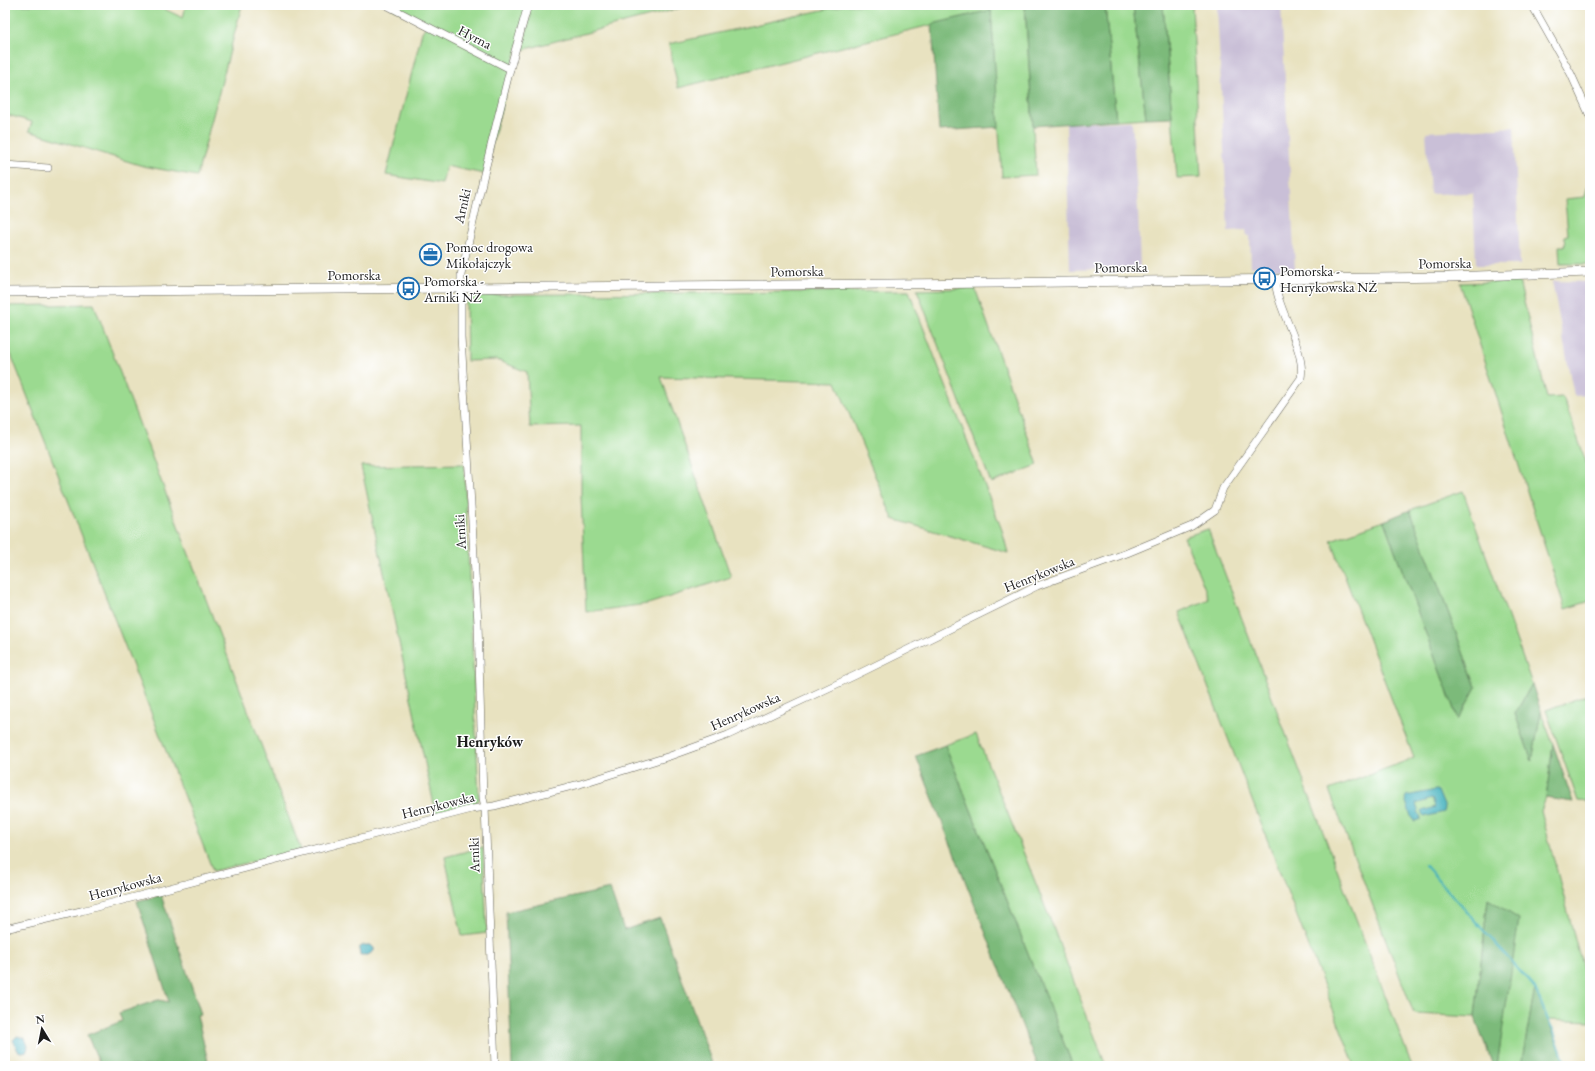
<svg xmlns="http://www.w3.org/2000/svg" width="1595" height="1071" font-family="'EB Garamond',serif">
  <style>
    .industrial { fill: #c9bfd7 }
    .green { fill: #9bda90; stroke: #5c7b56 }
    .forest { fill: #7cba7a; stroke: #4c6b4b }
    .water { fill: #42b1bd; stroke: #2f666c }
    .lines { fill: none; stroke-linecap: round; stroke-linejoin: round }
    .stream { stroke: #42b1bd; stroke-width: 2 }
    .minor-casing { stroke: #636155; stroke-width: 8 }
    .tertiary-casing { stroke: #636155; stroke-width: 10 }
    .minor { stroke: #fff; stroke-width: 7 }
    .tertiary { stroke: #fff; stroke-width: 9 }
    .labels { text-anchor: middle; dominant-baseline: central; stroke-width: 3; stroke-linejoin: round; paint-order: stroke }
    .street-label { font-size: 14px; fill: #1c1c1c; stroke: #fff }
    .poi-label { font-size: 14px; fill: #1c1c1c; stroke: #fff; text-anchor: start }
    .neighbourhood-label { font-size: 15px; font-weight: bold; fill: #1c1c1c; stroke: #fff }
  </style>
  <rect width="100%" height="100%" fill="#fff"/>
  <filter id="ink" filterUnits="userSpaceOnUse"><feTurbulence type="fractalNoise" baseFrequency=".025" numOctaves="2"/><feDisplacementMap in="SourceGraphic" scale="8" xChannelSelector="R" yChannelSelector="G"/><feConvolveMatrix kernelMatrix="1 2 1 2 8 2 1 2 1" color-interpolation-filters="sRGB"/></filter>
  <filter id="wash" filterUnits="userSpaceOnUse"><feTurbulence type="fractalNoise" baseFrequency=".012" numOctaves="4" result="noise"/><feDisplacementMap in="SourceGraphic" scale="16" xChannelSelector="R" yChannelSelector="G"/><feGaussianBlur stdDeviation="0.9" result="paint"/><feColorMatrix in="noise" values="0 0 0 0 0 0 0 0 0 0 0 0 0 0 0 0 0 1.4 0 .05"/><feComposite in="paint" operator="in"/></filter>
  <g filter="url(#wash)">
    <rect width="100%" height="100%" fill="#e8e2c0"/>
    <g class="industrial">
      <polygon points="1217,5 1281,5 1295,269 1260,269 1259,266 1251,267 1250,236 1247,236 1246,230 1228,231"/>
      <polygon points="1132,121 1138,209 1140,268 1070,270 1066,124"/>
      <polygon points="1514,127 1520,265 1476,265 1473,193 1430,194 1426,132"/>
      <polygon points="1552,281 1590,282 1590,395 1574,396"/>
    </g>
    <g class="green">
      <polygon points="5,5 156,5 183,18 186,5 242,5 197,176 143,166 29,131 32,122 5,114"/>
      <polygon points="388,5 692,5 522,50 531,14 526,15 484,174 446,166 442,184 386,175 422,32 426,26"/>
      <polygon points="845,5 1029,5 1025,6 1036,175 1002,177 991,10 678,88 669,44"/>
      <polygon points="1105,5 1133,5 1146,118 1116,120"/>
      <polygon points="1163,5 1192,5 1201,177 1177,178"/>
      <polygon points="1590,172 1590,264 1560,264 1559,246 1565,246 1564,236 1568,235 1565,199 1585,197"/>
      <polygon points="1519,281 1547,398 1563,397 1590,473 1590,601 1565,609 1460,283"/>
      <polygon points="975,288 1038,465 991,483 917,290"/>
      <polygon points="909,291 1002,530 1008,553 893,519 836,382 661,377 731,577 648,604 586,612 581,496 581,426 530,427 527,372 497,360 467,361 466,302 473,295"/>
      <polygon points="94,304 301,850 213,871 5,339 5,306"/>
      <polygon points="464,464 479,800 474,804 436,814 361,466"/>
      <polygon points="1463,491 1532,684 1515,714 1532,760 1541,712 1553,744 1546,798 1541,811 1590,995 1590,1022 1548,1020 1535,989 1521,1066 1497,1066 1518,919 1488,899 1475,1017 1414,1014 1329,790 1414,758 1331,540 1384,521 1458,720 1476,687 1410,510"/>
      <polygon points="1208,529 1231,590 1412,1066 1355,1066 1179,612 1209,599 1184,537"/>
      <polygon points="1590,694 1590,802 1578,801 1546,710"/>
      <polygon points="976,734 1048,914 1106,1066 1073,1066 945,745"/>
      <polygon points="483,847 487,933 462,936 445,857"/>
    </g>
    <g class="forest">
      <polygon points="1025,5 1105,5 1116,120 1033,126"/>
      <polygon points="1133,5 1163,5 1172,117 1146,118"/>
      <polygon points="991,10 999,127 939,131 932,24"/>
      <polygon points="1410,510 1476,687 1458,720 1384,521"/>
      <polygon points="1532,684 1541,712 1532,761 1515,714"/>
      <polygon points="1553,744 1573,802 1546,798"/>
      <polygon points="945,745 1073,1066 1038,1066 916,756"/>
      <polygon points="610,889 624,930 660,918 713,1066 512,1066 506,912"/>
      <polygon points="161,895 201,1014 197,1015 209,1066 101,1066 87,1035 122,1021 119,1013 158,1000 169,1002 137,901"/>
      <polygon points="1488,899 1519,919 1497,1066 1493,1066 1475,1017"/>
      <path d="M1535,988c10,26 22,52 31,78h-45z"/>
    </g>
    <g class="water">
      <polygon points="1436,790 1438,791 1445,808 1444,812 1424,817 1422,811 1435,807 1432,799 1416,804 1421,819 1415,821 1412,819 1405,799 1406,796"/>
      <polygon points="364,945 371,945 374,948 374,951 368,955 360,955 359,950 360,947"/>
      <polygon points="17,1036 25,1038 28,1046 27,1051 22,1052 18,1051 13,1040"/>
    </g>
    <g class="lines">
      <polyline class="stream" points="1425,865 1535,988 1548,1020 1554,1031 1566,1066"/>
    </g>
  </g>
  <g filter="url(#ink)">
    <g class="lines">
      <defs>
        <g id="minor">
          <polyline points="386,5 510,69"/>
          <polyline points="1532,5 1571,74 1590,116"/>
          <polyline points="5,165 48,168"/>
          <path d="M5,929l76,-18 391,-102 22,-3 86,-22 90,-28 58,-21 126,-59 183,-90 90,-33 65,-27 23,-16 8,-22 78,-110c5,-30 -25,-68 -26,-100"/>
          <polyline points="495,1066 485,807 483,798 478,623 461,337 461,275 484,174 510,69 528,5"/>
        </g>
        <polyline id="tertiary" points="5,292 998,283 1450,277 1590,272"/>
      </defs>
      <use href="#minor" class="minor-casing"/>
      <use href="#tertiary" class="tertiary-casing"/>
      <use href="#minor" class="minor"/>
      <use href="#tertiary" class="tertiary"/>
    </g>
  </g>
  <defs>
    <symbol id="office-ring" viewBox="-11 -11 22 22"><circle r="9.5" fill="#fff" stroke="#1f6fb2" stroke-width="1.5"/><path d="M-6-3h4V-5.5h4V-3h4V5H-6ZM-1-4.5V-3h2v-1.5ZM-6 0V1H6V0Z" fill="#1f6fb2"/></symbol>
    <symbol id="bus-ring" viewBox="-11 -11 22 22"><circle r="9.5" fill="#fff" stroke="#1f6fb2" stroke-width="1.5"/><path d="M-5-6H5V4H4V6H2V4H-2V6H-4V4H-5ZM-3.5-4V0h7V-4ZM-3.5 1.2v1.5H-2V1.2ZM2 1.2v1.5H3.5V1.2Z" fill="#1f6fb2"/></symbol>
  </defs>
  <g fill-rule="evenodd">
    <use href="#office-ring" x="418" y="242" width="25" height="25"/>
    <use href="#bus-ring" x="1252" y="266" width="25" height="25"/>
    <use href="#bus-ring" x="396" y="276" width="25" height="25"/>
  </g>
  <g class="labels">
    <g class="street-label">
      <text transform="translate(475 37) rotate(27)">Hyrna</text>
      <text transform="translate(462 206) rotate(-77)">Arniki</text>
      <text transform="translate(1445 263) rotate(-1)">Pomorska</text>
      <text transform="translate(1121 267) rotate(-1)">Pomorska</text>
      <text transform="translate(797 271) rotate(-1)">Pomorska</text>
      <text x="354" y="275">Pomorska</text>
      <text transform="translate(460 532) rotate(-93)">Arniki</text>
      <text transform="translate(1039 574) rotate(-22)">Henrykowska</text>
      <text transform="translate(745 711) rotate(-24)">Henrykowska</text>
      <text transform="translate(438 805) rotate(-14)">Henrykowska</text>
      <text transform="translate(474 855) rotate(-92)">Arniki</text>
      <text transform="translate(125 886) rotate(-15)">Henrykowska</text>
    </g>
    <g class="poi-label">
      <text x="446" y="247">Pomoc drogowa<tspan x="446" dy="16">Mikołajczyk</tspan></text>
      <text x="1280" y="271">Pomorska -<tspan x="1280" dy="16">Henrykowska NŻ</tspan></text>
      <text x="424" y="281">Pomorska -<tspan x="424" dy="16">Arniki NŻ</tspan></text>
    </g>
    <g class="neighbourhood-label">
      <text x="490" y="741">Henryków</text>
    </g>
  </g>
  <rect width="1595" height="1071" fill="none" stroke="#fff" stroke-width="20"/>
  <g transform="translate(42 1029) rotate(350)" stroke="#ffffff" stroke-width="3" paint-order="stroke">
  <path d="M0-3L7 15L0 10L-7 15Z" fill="#1c1c1c"/>
  <text y="-6" font-size="11" font-weight="bold" text-anchor="middle" fill="#1c1c1c">N</text>
  </g>
</svg>
